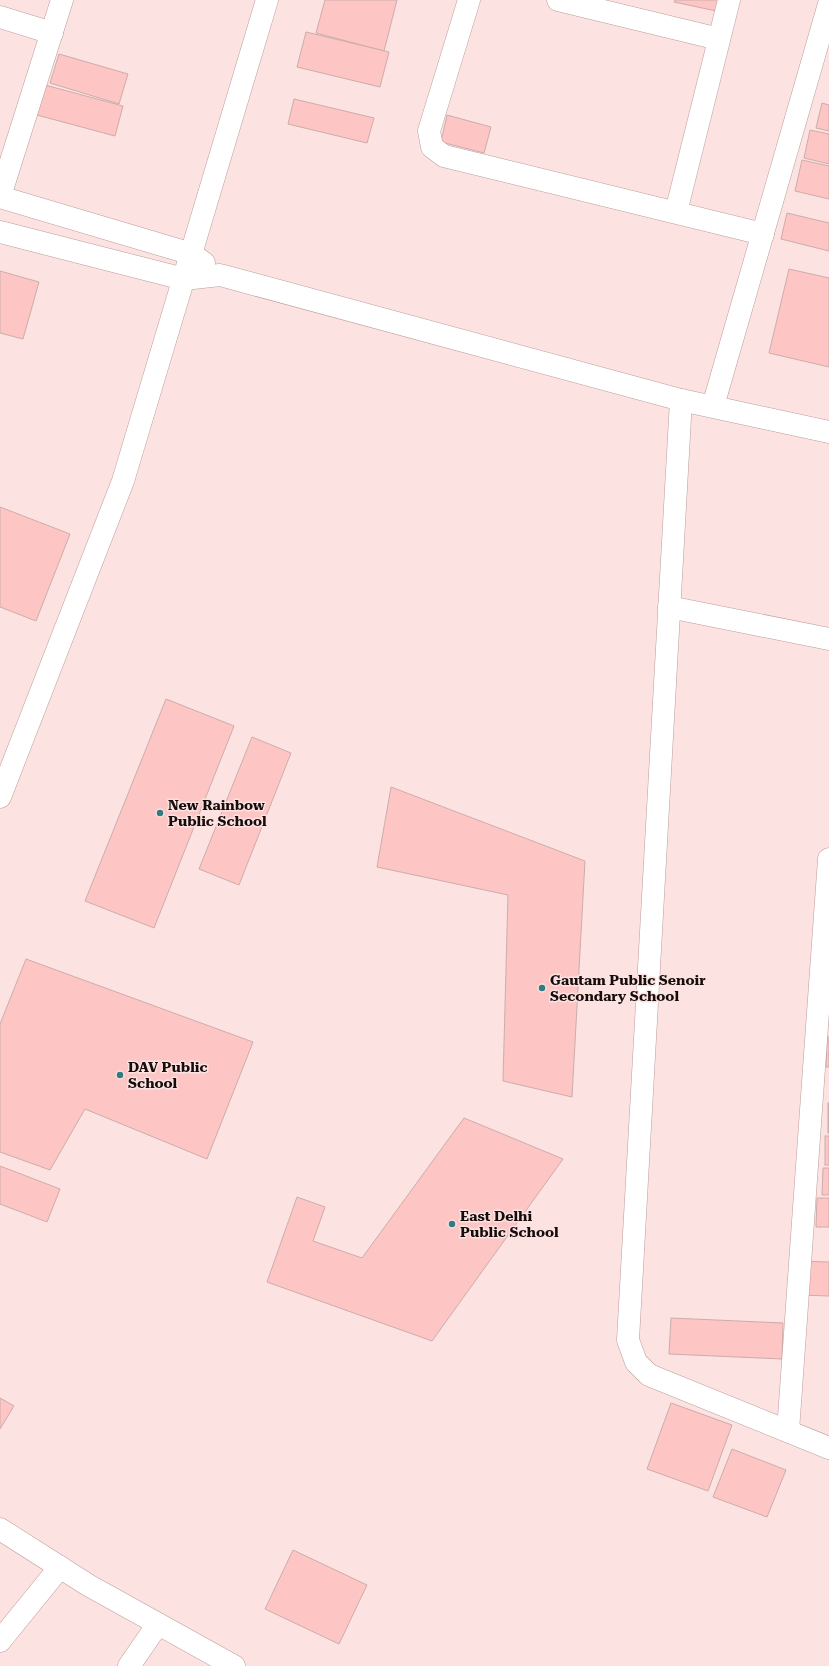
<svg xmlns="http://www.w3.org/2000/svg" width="829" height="1666" font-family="'Roboto Serif',serif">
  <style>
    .building { fill: #fdc5c3; stroke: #ccadac }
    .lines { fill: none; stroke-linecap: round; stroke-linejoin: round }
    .street-casing { stroke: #bc9d9c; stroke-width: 23 }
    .secondary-casing { stroke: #bc9d9c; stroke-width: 23 }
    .street { stroke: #fff; stroke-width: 22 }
    .secondary { stroke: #fff; stroke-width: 22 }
    .poi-dot { fill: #327b80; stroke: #fce2e0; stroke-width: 1.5 }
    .labels { text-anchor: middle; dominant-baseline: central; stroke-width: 3; stroke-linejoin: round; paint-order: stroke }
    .poi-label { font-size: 14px; font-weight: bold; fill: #160c0c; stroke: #fce2e0; text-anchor: start }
  </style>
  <rect width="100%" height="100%" fill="#fce2e0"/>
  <g class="building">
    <polygon points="325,0 397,0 384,51 316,33"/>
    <polygon points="675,0 723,0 721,12 674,2"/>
    <polygon points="306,32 389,52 380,87 297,67"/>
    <polygon points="59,54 128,74 119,104 50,83"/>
    <polygon points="45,85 123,106 115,136 37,115"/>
    <polygon points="294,99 374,118 367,143 288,124"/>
    <polygon points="822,103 829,105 829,131 816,128"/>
    <polygon points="447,115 491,127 484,153 441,142"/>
    <polygon points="810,130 829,134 829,164 804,158"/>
    <polygon points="802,160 829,166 829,199 795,191"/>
    <polygon points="787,213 829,223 829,251 781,239"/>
    <polygon points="789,269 829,278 829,367 769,353"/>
    <polygon points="0,271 39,282 23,339 0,333"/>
    <polygon points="0,507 70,534 36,621 0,607"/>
    <polygon points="166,699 234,726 154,928 85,901"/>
    <polygon points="252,737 291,753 239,885 199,869"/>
    <polygon points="391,787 585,861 572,1097 503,1081 508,895 377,867"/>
    <polygon points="26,959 253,1042 207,1159 85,1109 50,1170 0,1152 0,1024"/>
    <polygon points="827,1037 829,1037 829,1067 826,1067"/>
    <rect x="828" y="1103" width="1" height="30"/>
    <polygon points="464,1118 563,1159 432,1341 267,1282 297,1197 325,1207 313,1241 362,1258"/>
    <rect x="825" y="1136" width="4" height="29"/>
    <polygon points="0,1166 60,1189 47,1222 0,1204"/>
    <polygon points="823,1168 829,1168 829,1195 822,1195"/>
    <polygon points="817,1198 829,1198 829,1227 816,1227"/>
    <polygon points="801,1261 829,1262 829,1296 799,1295"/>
    <polygon points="671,1318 783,1323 782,1359 669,1354"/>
    <polygon points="0,1398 14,1406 0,1429"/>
    <polygon points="671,1403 732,1425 708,1491 647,1469"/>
    <polygon points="732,1449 786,1470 767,1517 713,1497"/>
    <polygon points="293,1550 367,1585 339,1644 265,1609"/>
  </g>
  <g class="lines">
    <defs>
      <g id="street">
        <polyline points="469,0 429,131 432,147 444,156 763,234"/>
        <polyline points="558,0 719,39"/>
        <polyline points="0,17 52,33"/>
        <polyline points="0,196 62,0"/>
        <polyline points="676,212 729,0"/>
        <polyline points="681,400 628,1340 636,1362 649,1375 829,1448"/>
        <polyline points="713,406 829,4"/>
        <polyline points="669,607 829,639"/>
        <polyline points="788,1431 829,859"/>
        <polyline points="0,1529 88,1585 234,1666"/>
        <polyline points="0,1641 60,1567"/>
        <polyline points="129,1666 158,1624"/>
      </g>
      <g id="secondary">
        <polyline points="0,197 192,254 204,263"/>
        <polyline points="0,232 184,279 220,275 681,400 829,432"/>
        <polyline points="0,797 123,481 267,0"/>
      </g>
    </defs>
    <use href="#street" class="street-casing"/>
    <use href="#secondary" class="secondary-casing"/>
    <use href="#street" class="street"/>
    <use href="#secondary" class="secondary"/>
  </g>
  <g class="poi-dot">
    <circle cx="160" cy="813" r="4"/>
    <circle cx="542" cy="988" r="4"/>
    <circle cx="120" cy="1075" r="4"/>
    <circle cx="452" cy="1224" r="4"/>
  </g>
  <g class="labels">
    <g class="poi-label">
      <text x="168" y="805">New Rainbow<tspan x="168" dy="16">Public School</tspan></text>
      <text x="550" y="980">Gautam Public Senoir<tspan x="550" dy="16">Secondary School</tspan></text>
      <text x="128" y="1067">DAV Public<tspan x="128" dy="16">School</tspan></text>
      <text x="460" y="1216">East Delhi<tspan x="460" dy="16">Public School</tspan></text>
    </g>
  </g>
</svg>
